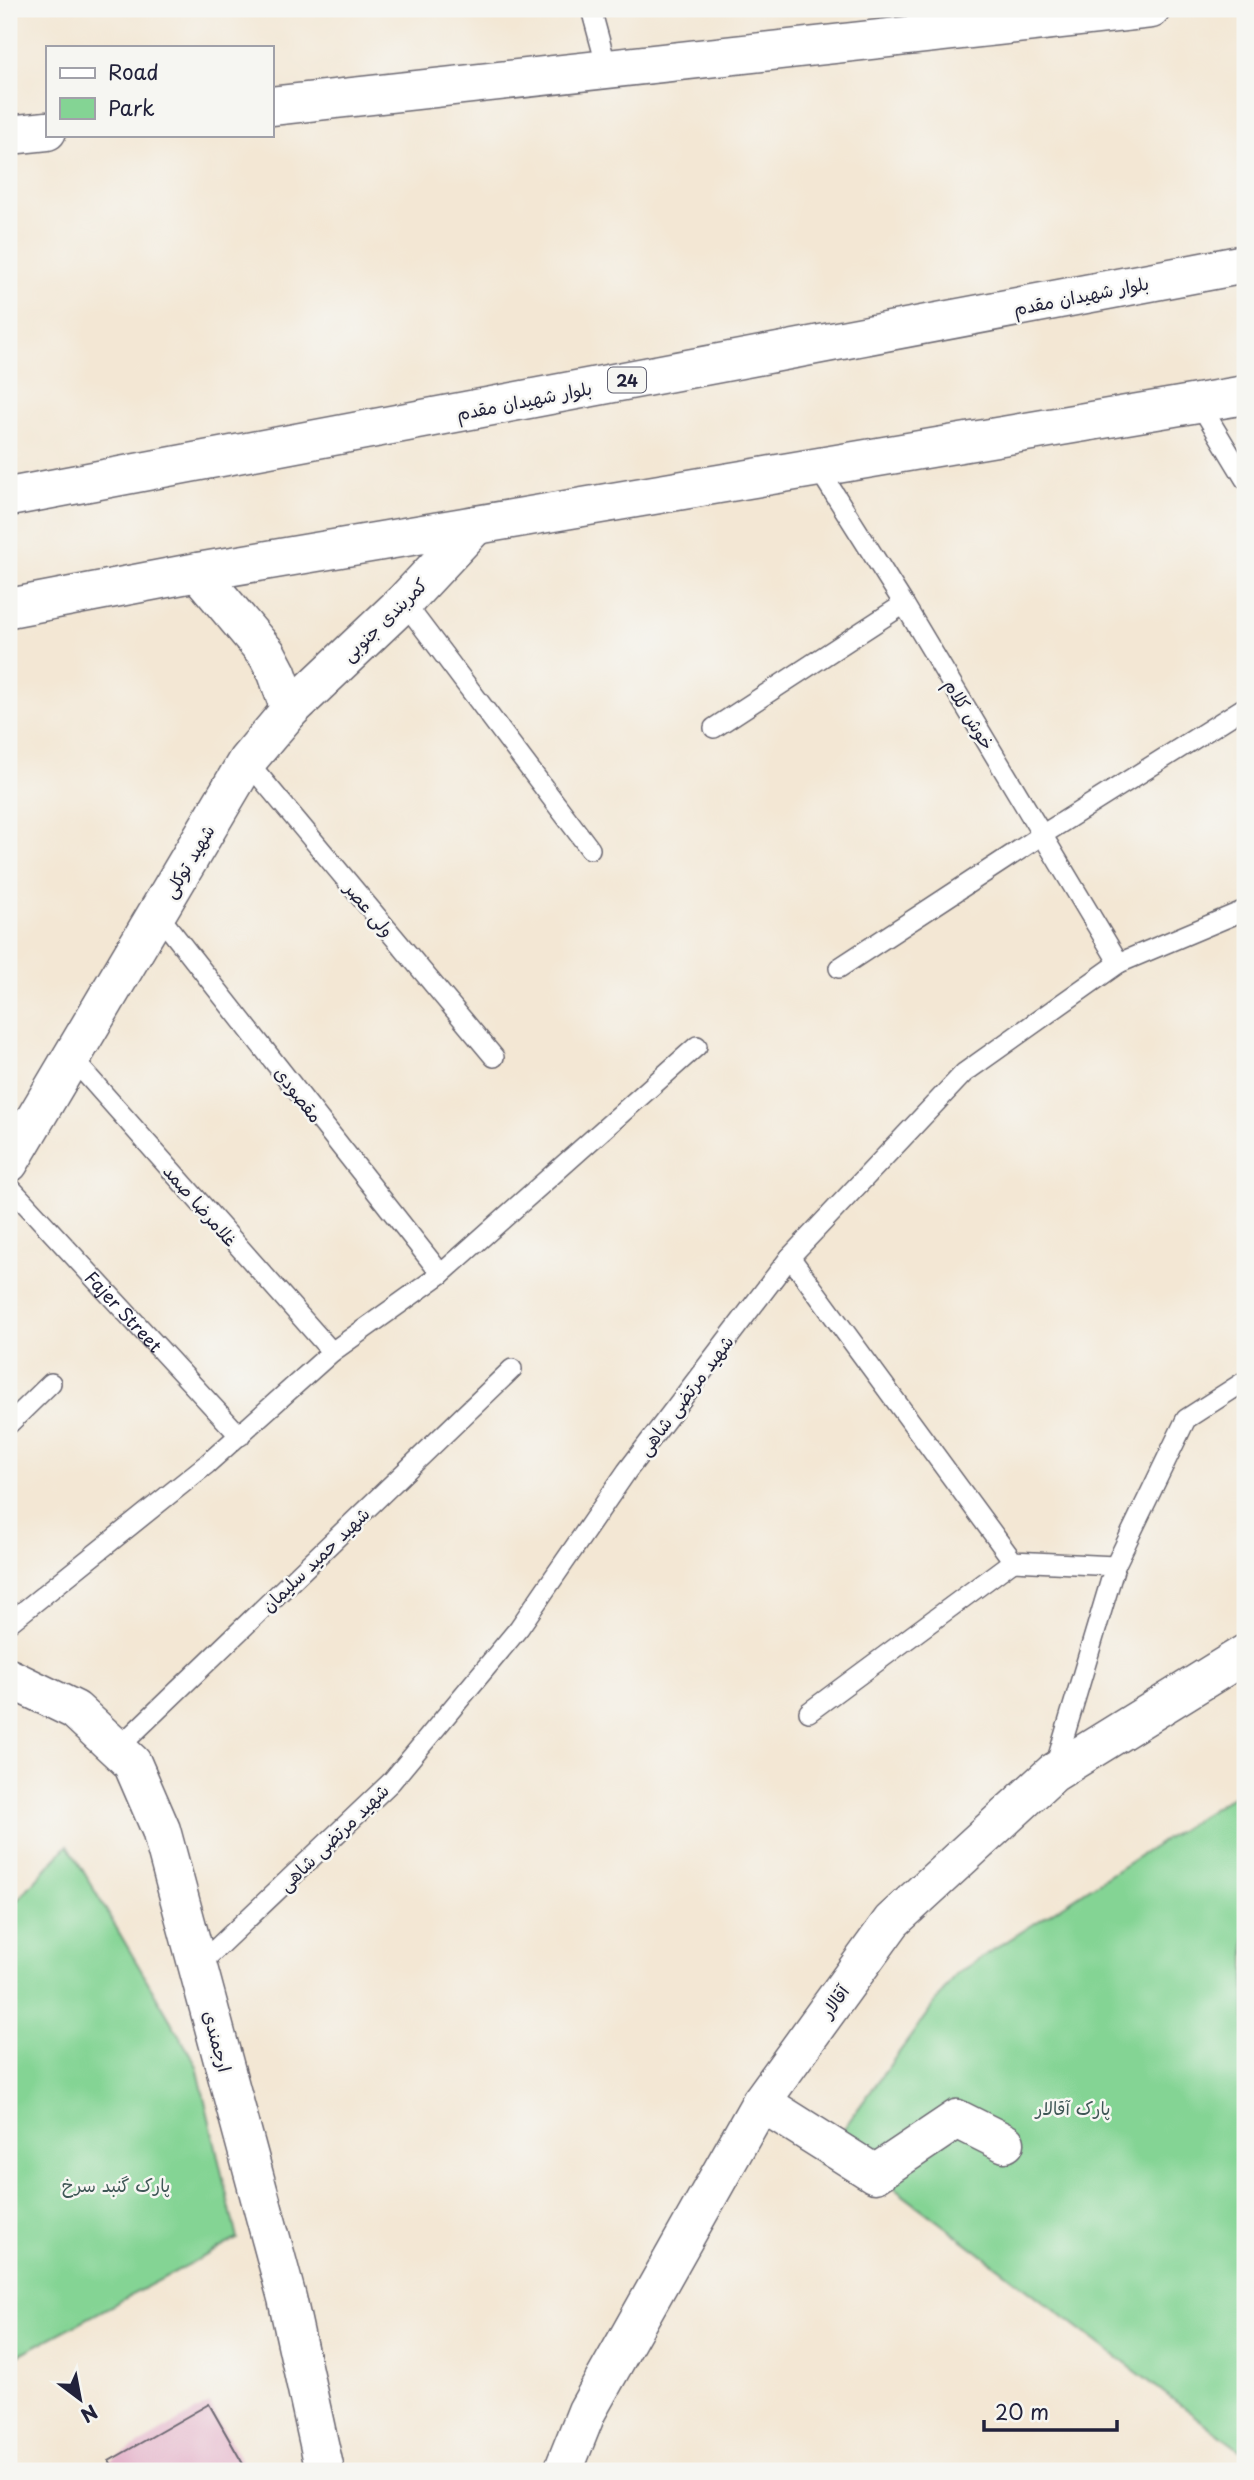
<svg xmlns="http://www.w3.org/2000/svg" width="1254" height="2480" font-family="'Playpen Sans','Playpen Sans Arabic',sans-serif">
  <style>
    .green { fill: #84d494; stroke: #537b68; stroke-width: 2 }
    .building { fill: #e2aac5 }
    .lines { fill: none; stroke-linecap: round; stroke-linejoin: round }
    .service-casing { stroke: #6b6771; stroke-width: 22 }
    .minor-casing { stroke: #6b6771; stroke-width: 41 }
    .tertiary-casing { stroke: #6b6771; stroke-width: 41 }
    .primary-casing { stroke: #6b6771; stroke-width: 41 }
    .service { stroke: #fff; stroke-width: 19 }
    .minor { stroke: #fff; stroke-width: 38 }
    .tertiary { stroke: #fff; stroke-width: 38 }
    .primary { stroke: #fff; stroke-width: 38 }
    .labels { text-anchor: middle; dominant-baseline: central; stroke-width: 5; stroke-linejoin: round; paint-order: stroke }
    .shield { fill: #f6f6f2; stroke: #626272; stroke-width: 2 }
    .shield-label { font-size: 16px; font-weight: bold; fill: #22223b }
    .street-label { font-size: 18px; fill: #22223b; stroke: #f6f6f2 }
    .park-label { font-size: 18px; fill: #3f5756; stroke: #f6f6f2 }
  </style>
  <rect width="100%" height="100%" fill="#f6f6f2"/>
  <filter id="ink" filterUnits="userSpaceOnUse"><feTurbulence type="fractalNoise" baseFrequency=".0143" numOctaves="2"/><feDisplacementMap in="SourceGraphic" scale="14" xChannelSelector="R" yChannelSelector="G"/><feConvolveMatrix kernelMatrix="1 2 1 2 8 2 1 2 1" color-interpolation-filters="sRGB"/></filter>
  <filter id="wash" filterUnits="userSpaceOnUse"><feTurbulence type="fractalNoise" baseFrequency=".00686" numOctaves="4" result="noise"/><feDisplacementMap in="SourceGraphic" scale="28" xChannelSelector="R" yChannelSelector="G"/><feGaussianBlur stdDeviation="1.57" result="paint"/><feColorMatrix in="noise" values="0 0 0 0 0 0 0 0 0 0 0 0 0 0 0 0 0 1.4 0 .05"/><feComposite in="paint" operator="in"/></filter>
  <g filter="url(#wash)">
    <rect width="100%" height="100%" fill="#f3e7d4"/>
    <g class="green">
      <polygon points="1245,1788 1245,2454 875,2174 818,2164 956,1974"/>
      <polygon points="68,1845 197,2066 237,2239 9,2360 9,1909"/>
    </g>
    <g id="blocks">
      <polygon class="building" points="209,2404 247,2471 115,2471 109,2461"/>
    </g>
  </g>
  <g filter="url(#ink)">
    <use href="#blocks" fill-opacity="0" stroke="#6b6771" stroke-width="2"/>
    <g class="lines">
      <defs>
        <g id="service">
          <polyline points="591,9 607,68"/>
          <polyline points="1199,403 1245,479"/>
          <polyline points="818,468 904,604 1119,963"/>
          <polyline points="404,602 590,849"/>
          <polyline points="714,728 904,604"/>
          <polyline points="247,761 494,1057"/>
          <polyline points="157,913 441,1274"/>
          <polyline points="839,968 1042,835 1245,707"/>
          <polyline points="71,1057 332,1352"/>
          <path id="s1" d="M9,1186l231,250"/>
          <polyline points="790,1257 1013,1561 1115,1566 1054,1770"/>
          <polyline points="9,1424 51,1383"/>
          <polyline points="1115,1566 1186,1419 1245,1381"/>
          <polyline points="9,1623 207,1464 332,1352 441,1274 697,1046"/>
          <polyline points="809,1712 1013,1561"/>
          <polyline points="117,1749 512,1369"/>
          <polyline points="198,1966 391,1782 519,1628 627,1471 790,1257 964,1073 1119,963 1245,910"/>
        </g>
        <g id="minor">
          <polyline points="271,106 1151,9"/>
          <polyline points="9,135 47,131"/>
          <polyline points="198,572 267,654 277,673 290,710"/>
          <polyline points="9,1163 247,761 290,710 404,602 476,525"/>
          <polyline points="9,1678 75,1710 132,1763 161,1830 287,2298 325,2471"/>
          <polyline points="761,2102 875,2174 957,2119 1005,2143"/>
        </g>
        <polyline id="tertiary" points="563,2471 587,2411 761,2102 892,1921 1053,1773 1245,1654"/>
        <g id="primary">
          <polyline points="9,497 1245,264"/>
          <polyline points="9,608 198,572 1245,395"/>
        </g>
      </defs>
      <use href="#service" class="service-casing"/>
      <use href="#minor" class="minor-casing"/>
      <use href="#tertiary" class="tertiary-casing"/>
      <use href="#primary" class="primary-casing"/>
      <use href="#service" class="service"/>
      <use href="#minor" class="minor"/>
      <use href="#tertiary" class="tertiary"/>
      <use href="#primary" class="primary"/>
    </g>
  </g>
  <g class="labels">
    <rect class="shield" x="608" y="367.5" width="38" height="25" rx="5"/>
    <g class="shield-label">
      <text x="627" y="380">24</text>
    </g>
    <g class="street-label">
      <text transform="translate(1081 295) rotate(-11)">بلوار شهیدان مقدم</text>
      <text transform="translate(524 400) rotate(-11)">بلوار شهیدان مقدم</text>
      <text transform="translate(384 619) rotate(-44)">کمربندی جنوبی</text>
      <text transform="translate(970 714) rotate(59)">خوش کلام</text>
      <text transform="translate(188 861) rotate(-59)">شهید توکلی</text>
      <text transform="translate(370 909) rotate(50)">ولی عصر</text>
      <text transform="translate(299 1094) rotate(52)">مقصودی</text>
      <text transform="translate(201 1205) rotate(49)">غلامرضا صمد</text>
      <text stroke="none"><textPath href="#s1" startOffset="170">Fajer Street</textPath></text>
      <text transform="translate(685 1395) rotate(-53)">شهید مرتضی شاهی</text>
      <text transform="translate(315 1559) rotate(-44)">شهید حمید سلیمان</text>
      <text transform="translate(333 1837) rotate(-44)">شهید مرتضی شاهی</text>
      <text transform="translate(834 2001) rotate(-54)">آقالار</text>
      <text transform="translate(218 2041) rotate(75)">ارجمندی</text>
    </g>
    <g class="park-label">
      <text x="1073" y="2107">پارک آقالار</text>
      <text x="116" y="2184">پارک گنبد سرخ</text>
    </g>
  </g>
  <rect width="1254" height="2480" fill="none" stroke="#f6f6f2" stroke-width="35"/>
  <rect x="46" y="46" width="228" height="91" fill="#f6f6f2" stroke="#a1a1a9" stroke-width="2"/>
  <rect x="60" y="68" width="35" height="10" fill="#ffffff" stroke="#a1a1a9" stroke-width="2"/>
  <text x="108" y="80" font-size="21" fill="#22223b">Road</text>
  <rect x="60" y="98" width="35" height="21" fill="#84d494" stroke="#a1a1a9" stroke-width="2"/>
  <text x="108" y="116" font-size="21" fill="#22223b">Park</text>
  <g transform="translate(80 2399) rotate(148)" stroke="#f6f6f2" stroke-width="5" paint-order="stroke">
  <path d="M0-5L12 26L0 18L-12 26Z" fill="#22223b"/>
  <text y="-10" font-size="19" font-weight="bold" text-anchor="middle" fill="#22223b">N</text>
  </g>
  <path d="M984 2420v10h133v-10" fill="none" stroke="#22223b" stroke-width="3.5"/>
  <text x="995" y="2420" font-size="21" fill="#22223b" stroke="#f6f6f2" stroke-width="5" paint-order="stroke">20 m</text>
</svg>
